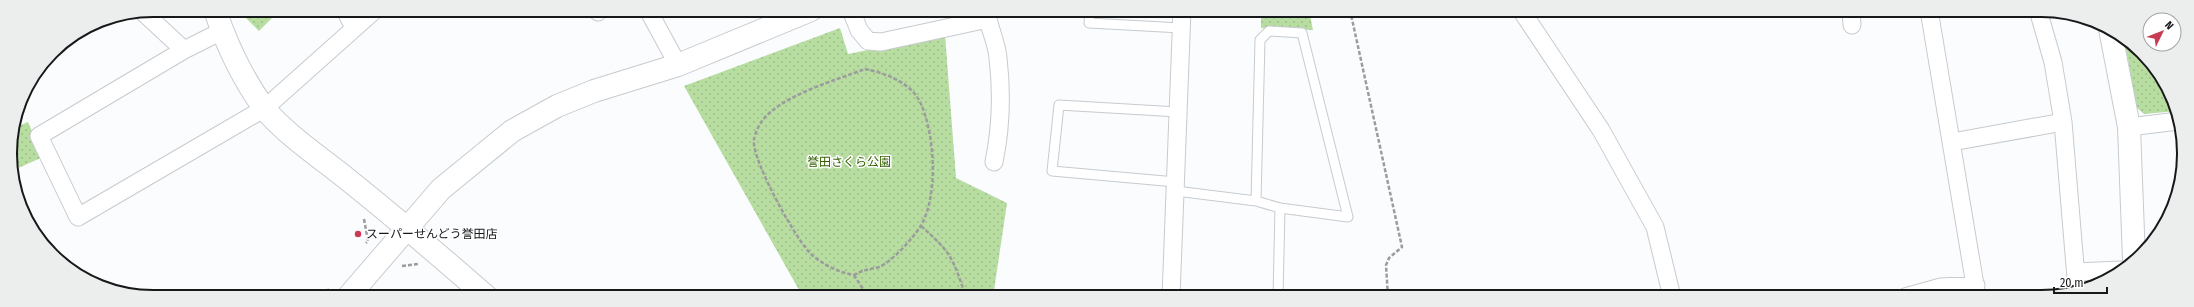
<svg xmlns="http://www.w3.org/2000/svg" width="2194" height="307" viewBox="0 0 2194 307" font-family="'Fira Sans Condensed','Noto Sans JP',sans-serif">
  <defs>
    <pattern id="grass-dots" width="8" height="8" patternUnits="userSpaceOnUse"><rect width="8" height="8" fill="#b8dda0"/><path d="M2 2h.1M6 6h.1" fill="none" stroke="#9dbd89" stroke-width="1.8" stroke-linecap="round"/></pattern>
  </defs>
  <rect width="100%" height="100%" fill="#fafcfe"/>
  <path fill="url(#grass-dots)" d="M245 10H280L259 31 245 17Z
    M1261 10H1309L1313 30 1261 28Z
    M840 28 848 54 945 35 956 178 1007 203 993 297H803L684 86Z
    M2123 40 2149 59 2177 111 2144 114 2136 107 2128 59Z
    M28 122 43 157 16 169C10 154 11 143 14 128Z"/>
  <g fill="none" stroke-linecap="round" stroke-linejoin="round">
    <defs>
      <path id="lane" d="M1090 10 1089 23 1181 28
        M1176 182 1052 171 1059 105 1178 112
        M1176 191 1256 201 1280 208 1348 217 1302 33 1269 31 1260 40 1256 201
        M1278 297 1280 208"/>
      <path id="street" d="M345 10 354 28
        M597 10 598 12
        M648 10 678 65
        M851 10 859 30 868 41 881 42 988 19C991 32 997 45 998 58 1002 92 1001 128 994 162
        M1521 10 1601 130 1655 227 1672 297
        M1851 10 1852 25
        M1929 10 1977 297
        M2038 10 2053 62 2063 122 2077 290
        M143 12 184 50 222 31
        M184 50 39 136 78 217 265 108 375 10
        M2129 127 2178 121
        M1952 142 2063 122
        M2076 272 2120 270
        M1171 297 1182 10
        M1905 297 1941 287 1976 285"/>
      <path id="secondary" d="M215 10C226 43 243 79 264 108 285 134 321 158 347 179 395 217 441 257 487 297
        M2110 29 2129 127 2134 260
        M348 297 441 189 512 131 557 106 594 91 678 65 811 10"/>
    </defs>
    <use href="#lane" stroke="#c7cbcf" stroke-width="11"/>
    <use href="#street" stroke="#c7cbcf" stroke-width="19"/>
    <use href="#secondary" stroke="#c7cbcf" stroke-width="24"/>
    <path stroke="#9b9c9e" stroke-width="2.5" stroke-dasharray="4 2" stroke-linecap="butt" d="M1350 10 1402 247 1389 258 1386 265 1388 297
      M865 69C885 73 910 82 920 102 935 133 939 197 920 227 913 238 892 262 879 267 869 270 864 269 854 275 838 272 826 266 813 256 798 244 751 159 754 140 754 135 759 125 762 121 780 96 836 80 865 69Z
      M364 219 368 241 366 243
      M921 226C952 253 953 259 966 297
      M402 266 418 264
      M854 275 868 297
      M323 297 329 289
      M942 297 965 292"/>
    <use href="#lane" stroke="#fff" stroke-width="9"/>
    <use href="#street" stroke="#fff" stroke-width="17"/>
    <use href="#secondary" stroke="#fff" stroke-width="22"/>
  </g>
  <circle fill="#ca3a53" stroke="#fff" stroke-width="1.5" cx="358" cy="234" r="4"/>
  <g text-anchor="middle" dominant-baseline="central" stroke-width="3" stroke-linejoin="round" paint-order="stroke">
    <g font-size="12" fill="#346000" stroke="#fff">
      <text x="849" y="162">誉田さくら公園</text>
    </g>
    <g font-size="12" fill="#17181a" stroke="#fff" text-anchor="start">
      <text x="366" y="234">スーパーせんどう誉田店</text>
    </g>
  </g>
  <path d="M0 0H2194V307H0ZM153 17H2041A136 136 0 0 1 2177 153V154A136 136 0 0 1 2041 290H153A136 136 0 0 1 17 154V153A136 136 0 0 1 153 17Z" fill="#eceded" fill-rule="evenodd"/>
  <path fill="none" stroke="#17181a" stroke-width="2" d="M153 17H2041A136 136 0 0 1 2177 153V154A136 136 0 0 1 2041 290H153A136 136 0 0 1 17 154V153A136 136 0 0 1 153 17Z"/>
  <g transform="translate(2162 32) rotate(47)"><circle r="19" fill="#ffffff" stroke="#a2a3a3"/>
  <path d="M0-3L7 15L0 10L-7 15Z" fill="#ca3a53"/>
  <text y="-6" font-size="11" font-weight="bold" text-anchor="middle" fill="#17181a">N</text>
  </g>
  <path d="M2054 287v6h53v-6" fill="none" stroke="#17181a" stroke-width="2"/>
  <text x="2060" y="287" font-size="12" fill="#17181a" stroke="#ffffff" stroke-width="3" paint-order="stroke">20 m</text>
</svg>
